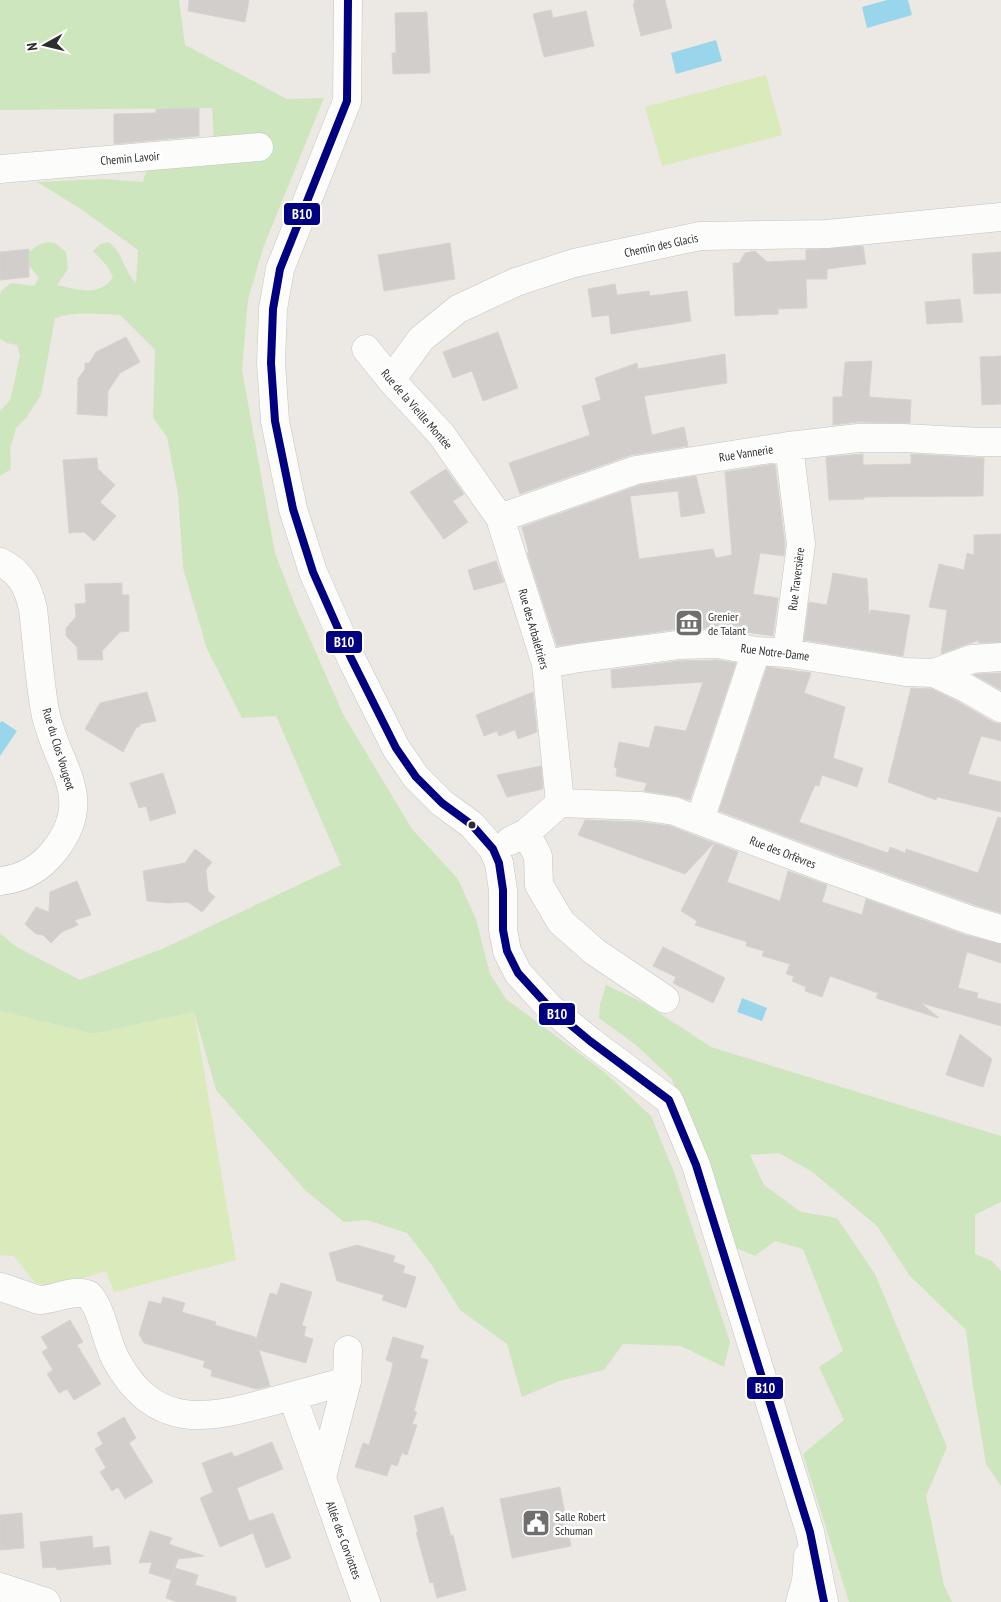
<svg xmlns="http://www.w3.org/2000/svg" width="1001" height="1602" viewBox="0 0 1001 1602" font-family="'PT Sans Narrow',sans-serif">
  <rect width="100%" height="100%" fill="#ece8e4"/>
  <path fill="#cee6be" d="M0 0H179L185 45 287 99 324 98 263 248 248 300 242 370 275 553 295 605 343 714 412 829 458 879 476 919 490 974 506 999 603 1071 651 1116 674 1172 730 1342 724 1367 681 1346 623 1344 604 1370 559 1381 522 1397 507 1344 460 1310 431 1264 407 1233 367 1220 344 1222 306 1191 216 1090 194 1012 93 1034 0 1011V933L15 946 80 980 162 949 341 865 276 716 242 718 207 649 183 568 178 494 167 437 153 418 155 350 120 315C99 314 75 311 55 318L41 395 26 418 16 428 10 449 11 469 0 476V411L10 400 13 388 20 355 17 345 7 343 0 339V296L1 291 11 283 34 286 39 278 24 259C31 249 43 238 56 244 59 246 63 250 66 252L68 269 57 285C78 289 99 298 113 277L107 266 93 251 100 244 108 242C123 251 123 270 136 283L138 250 81 209 37 182 103 179 143 182 148 164 214 142 212 108 0 110Z
    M606 985 644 1003 711 1047 1001 1136V1202L975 1215V1254L992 1261 1001 1271V1486L986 1464 973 1386 966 1330 909 1275 877 1226 811 1171 779 1153 750 1155 764 1185 801 1212 837 1218 875 1274 947 1447 926 1496 944 1585 952 1602H849L803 1454 844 1420 819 1367 843 1351 803 1249 775 1241 755 1256 727 1244 672 1079 636 1045 599 1018 600 1004Z"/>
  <path fill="#d9eabb" d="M766 75 782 135 662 166 645 107Z
    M0 1011 93 1034 194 1012 236 1260 114 1292 106 1271 51 1288 34 1282 14 1256 0 1255Z"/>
  <path fill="#99d6ec" d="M887 0H908L912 15 867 28 862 7Z
    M716 40 722 61 676 74 671 53Z
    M2 721 17 731 0 756V723Z
    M742 998 767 1008 762 1021 737 1012Z"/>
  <path fill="#d1cecb" stroke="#d7d4d0" d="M189 0H249L245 22 188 11Z
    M634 0H665L672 28 641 36 633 4 635 3Z
    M551 10 553 18 586 11 594 46 544 57 533 14Z
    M427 12 430 73 393 74 392 53H396L395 13Z
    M199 108V136L114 144V114L156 113V109Z
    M450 243 455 279 384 291 378 255Z
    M863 246 866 264 827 269V279H806L807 308 778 309V314L735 316 733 263H739L745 253 755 251 767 262 806 260V250Z
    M29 249V277L0 280V252Z
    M1001 252V293L974 294 972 254Z
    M615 284 617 295 649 291 650 296 687 291 691 321 611 334 609 315 592 317 588 289Z
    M960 299 963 322 927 324 925 302Z
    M498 332 518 388 483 401 472 371 453 378 443 352Z
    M126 337 140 362 120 373 108 391 107 416 77 414 78 379 85 369V363H89L96 352Z
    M725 354 727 383 644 396 652 435 684 427 688 446 631 455 520 494 509 463 590 435 582 406 601 400 595 378 637 363 638 369Z
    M1001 356V404L982 405 980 357Z
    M872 361 869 397 911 400 910 423 858 422 833 425V397H842L845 362Z
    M863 454V465L911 464V454L984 458 983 496 864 497V499L829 500 826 457Z
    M97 458 98 469 115 485 100 502 116 516 94 541 84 532 69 533 63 460Z
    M775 464 785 544 784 556 760 553 753 594 778 598 773 636 718 628 678 629 557 646 527 553H529L522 527 640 485 696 476 705 513 681 517 678 491 630 496 639 559 713 549 716 558 732 555 725 472Z
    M446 469 464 494 453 501 468 522 444 539 410 492Z
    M1001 534V642L978 643 979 640 941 654 947 610 929 607 939 564 964 570 967 553 974 555V535Z
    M496 561 504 582 474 590 468 570Z
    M833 573 867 579 869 616 871 610 910 615 903 656 804 640 809 602 827 605Z
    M122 583V595H129V631L120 632 102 651 103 660H78L77 647 66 636V628L76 617 75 604 86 603 85 584Z
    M717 660 736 663 690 800 677 796 644 791 647 783 616 776 617 768 614 767 619 742 649 748 655 726 686 731 703 682 612 688 611 670 679 661Z
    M767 667 811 673 804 693 845 707 833 758 863 768 857 787 822 775 819 786 815 785 799 822 888 853 890 847 905 853 906 849 978 873 998 817 1001 818V913L975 905 836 855 719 811Z
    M1001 673V690L974 675 975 674Z
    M911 688 932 689 959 702 993 722 1001 724V741L981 736 968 774 1001 782V812L937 797 936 800 888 782Z
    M147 692 156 721 140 724V726L136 728 123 752 85 729 100 703Z
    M533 692 537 732 518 739 515 730 499 736 497 731 484 736 476 715Z
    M541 766 543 789 507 797 497 775Z
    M163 773 176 813 150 821 146 806 139 808 130 783Z
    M585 820 640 822 670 826 714 843 685 874 578 835Z
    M715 843 738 852 727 882 780 901 788 871 827 885 822 902 862 915 866 899 965 935 1001 944V963L967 952 958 988 978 993 977 998 1001 1004V1026L921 1003 938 1017V1018L876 998 878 993 830 976 822 997 805 991 806 987 792 981 794 976 786 974 790 964 762 956 764 951 746 946 747 942 695 925 697 921 681 911Z
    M195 849 212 862 206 870 208 891 215 897 202 912 188 902 168 903 147 901 143 871 185 863Z
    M77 881 91 915 75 920 78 925 62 932 51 943 43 935 36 934 25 924 36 907 49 912 50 892Z
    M663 947 725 978 713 1003 673 983 676 977 653 966Z
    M960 1034 992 1059 983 1087 946 1075Z
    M357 1245 395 1256 393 1262 405 1266 403 1273 416 1277 406 1308 382 1300 384 1295 337 1281 329 1253Z
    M281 1283 312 1292 302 1325 306 1327 304 1336 313 1339 306 1363 259 1350 270 1386 256 1389 211 1376 212 1370 203 1367 205 1361 144 1343 139 1334 149 1301 161 1304 163 1297 185 1303 182 1312 216 1322 215 1325 255 1337 256 1340 270 1293 277 1295Z
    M70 1320 83 1342 77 1345 101 1384 74 1400 67 1389 59 1393 47 1374 53 1370 42 1352 48 1348 41 1337Z
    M393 1337 424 1346 420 1358 428 1360 414 1411 417 1412 412 1424 417 1425 407 1455 402 1453 397 1466 391 1464 387 1476 355 1467 363 1443 369 1445 391 1373 393 1363 386 1360Z
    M124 1417 136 1438 129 1443 153 1482 125 1499 118 1487 112 1491 100 1472 106 1468 95 1449 103 1444 97 1433Z
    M272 1442 283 1469 237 1488 249 1521 273 1513 291 1558 266 1568 253 1533 220 1547 200 1498 213 1492 202 1463 232 1452 234 1457Z
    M560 1487 571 1546 512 1558 500 1499Z
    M443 1507 451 1536 453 1535 466 1590 437 1598 433 1582 430 1583 416 1532H418L414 1516Z
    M22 1513 24 1548 0 1550V1515Z
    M150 1531 172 1538 169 1544 204 1556 178 1559 171 1580 149 1573 152 1562 139 1563Z
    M92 1536 93 1548 109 1546 111 1564 57 1570 56 1567 43 1568 40 1542Z
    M175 1568 198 1575 195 1585 236 1597V1602H177L166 1598Z"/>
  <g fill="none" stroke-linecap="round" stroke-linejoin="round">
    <defs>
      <path id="minor" d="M348 0 347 101 280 269 273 309 271 363 275 421 293 509 313 572 351 658 396 748 416 777 442 803 472 825 493 849 499 863 503 890V930L507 951 518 973 549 1007 590 1041 669 1100 696 1165 810 1532 824 1602
        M0 169 259 147
        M366 349 391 380 441 434 500 518 546 664 560 803
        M391 380 421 339 458 309 516 282 574 263 700 236 827 234 1001 217
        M500 518 636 470 789 446 858 438H903L980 442H1001
        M0 562C21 572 28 587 33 609 37 643 39 678 45 711 55 765 97 796 55 850 41 868 22 879 0 881
        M787 653 801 544 789 446
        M546 664 579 658 678 645 718 644 756 651 787 653 906 672 934 673 972 659 1001 657
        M934 673 966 688 1001 708
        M560 803 641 806 674 811 831 870 970 920 1001 929
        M700 820 756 651
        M526 833 538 856 539 885 561 922 595 952 665 999
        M510 841 526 833 560 803
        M1 1287 39 1300C56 1300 74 1288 89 1295 103 1311 105 1338 115 1358 158 1440 220 1415 292 1396 318 1465 341 1534 366 1602
        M292 1396 347 1381
        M322 1477 347 1381 348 1350
        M0 1587 46 1602
        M800 1602 806 1581 808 1556"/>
    </defs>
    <use href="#minor" stroke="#c5c4c5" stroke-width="29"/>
    <use href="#minor" stroke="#fcfcfb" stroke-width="28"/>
    <defs>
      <path id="bus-1" d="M348 0 347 101 280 269 273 309 271 363 275 421 293 509 313 572 351 658 396 748 416 777 442 803 472 825 493 849 499 863 503 890V930L507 951 518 973 549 1007 590 1041 669 1100 696 1165 810 1532 824 1602"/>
    </defs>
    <use href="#bus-1" stroke="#fff" stroke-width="11"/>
    <use href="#bus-1" stroke="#000080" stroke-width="8"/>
  </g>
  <defs>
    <symbol id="museum-square" viewBox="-11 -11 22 22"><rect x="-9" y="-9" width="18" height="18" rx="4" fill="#706f6e" stroke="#fff"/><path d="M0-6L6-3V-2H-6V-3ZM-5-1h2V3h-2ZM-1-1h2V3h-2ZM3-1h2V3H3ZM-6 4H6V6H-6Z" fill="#fff"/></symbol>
    <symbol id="civic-square" viewBox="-11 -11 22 22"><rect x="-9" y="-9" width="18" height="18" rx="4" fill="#706f6e" stroke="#fff"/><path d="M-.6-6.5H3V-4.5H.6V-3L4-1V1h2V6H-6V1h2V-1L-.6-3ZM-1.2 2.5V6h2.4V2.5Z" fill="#fff"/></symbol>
  </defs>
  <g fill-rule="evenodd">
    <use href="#museum-square" x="673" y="607" width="32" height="32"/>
    <use href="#civic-square" x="520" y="1507" width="32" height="32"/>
  </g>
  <circle fill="#2e2e2e" stroke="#fff" stroke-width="2" cx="472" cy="825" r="4.5"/>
  <g text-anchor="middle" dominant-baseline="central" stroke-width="5" stroke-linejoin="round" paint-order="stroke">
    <g font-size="12" fill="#2e2e2e" stroke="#fff">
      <text transform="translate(130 158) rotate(-5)">Chemin Lavoir</text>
      <text transform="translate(661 245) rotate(-12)">Chemin des Glacis</text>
      <text transform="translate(417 409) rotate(49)">Rue de la Vieille Montée</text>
      <text transform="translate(746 453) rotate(-9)">Rue Vannerie</text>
      <text transform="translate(796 579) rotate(-83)">Rue Traversière</text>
      <text transform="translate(534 629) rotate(74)">Rue des Arbalétriers</text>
      <text transform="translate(775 652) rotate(7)">Rue Notre-Dame</text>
      <text transform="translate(59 749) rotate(73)">Rue du Clos Vougeot</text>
      <text transform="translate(783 852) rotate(21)">Rue des Orfèvres</text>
      <text transform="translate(344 1540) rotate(70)">Allée des Corviottes</text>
    </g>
    <g font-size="12" fill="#2e2e2e" stroke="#fff" text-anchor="start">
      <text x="708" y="616">Grenier<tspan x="708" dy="14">de Talant</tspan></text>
      <text x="555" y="1516">Salle Robert<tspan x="555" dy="14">Schuman</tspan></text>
    </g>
  </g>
  <g stroke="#fff" stroke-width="2">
    <rect x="283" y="202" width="38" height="24" rx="5" fill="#000080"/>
    <rect x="325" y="630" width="38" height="24" rx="5" fill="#000080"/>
    <rect x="538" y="1002" width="38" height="24" rx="5" fill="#000080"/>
    <rect x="746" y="1376" width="38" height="24" rx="5" fill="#000080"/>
  </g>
  <g font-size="14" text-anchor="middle" font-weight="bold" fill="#fff">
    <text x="302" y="219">B10</text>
    <text x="344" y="647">B10</text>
    <text x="557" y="1019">B10</text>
    <text x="765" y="1393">B10</text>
  </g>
  <g transform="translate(45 45) rotate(262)" stroke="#ffffff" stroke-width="4" paint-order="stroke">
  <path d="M0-4L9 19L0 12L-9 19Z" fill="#2e2e2e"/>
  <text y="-8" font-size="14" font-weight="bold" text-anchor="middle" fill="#2e2e2e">N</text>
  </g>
</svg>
